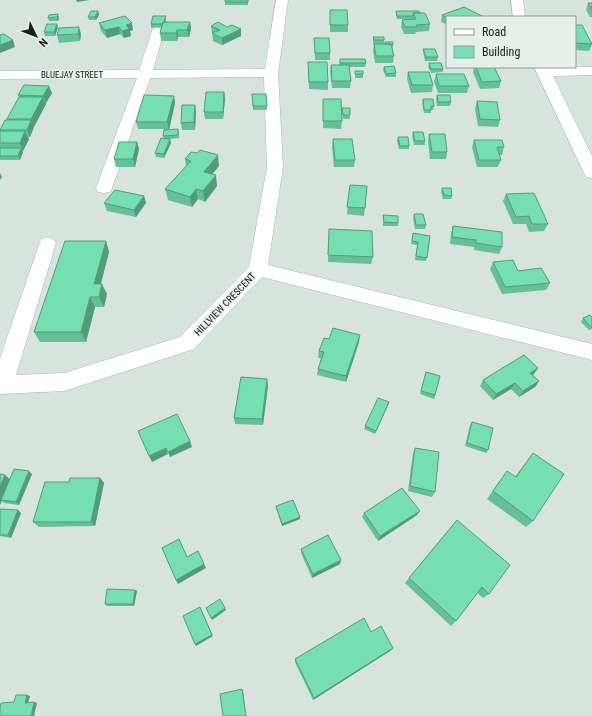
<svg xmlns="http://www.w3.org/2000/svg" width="592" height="716" viewBox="0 0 592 716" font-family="'Roboto Condensed',sans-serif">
  <rect width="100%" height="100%" fill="#d7e3dd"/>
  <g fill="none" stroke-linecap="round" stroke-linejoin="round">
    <defs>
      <path id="minor" d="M276 0H288L278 73 283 167 268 265 592 344V360L262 277 194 349 64 391 0 394V358L41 239 47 237 53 239 56 243 16 375 64 373 180 337 249 267 267 167 264 77 150 78 112 188 110 192 104 193 98 192 96 188 137 78 0 79V71L139 70 152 31 154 28H162L164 31 153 70 265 69Z"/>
      <path id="tertiary" d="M511 0H523L525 17H513Z
        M534 67H592V75L553 76 592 156V178L586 177 584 173Z"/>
    </defs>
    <use href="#minor" stroke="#acb7b2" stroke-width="1"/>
    <use href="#tertiary" stroke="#acb7b2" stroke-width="1"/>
    <use href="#minor" fill="#fff" fill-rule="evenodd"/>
    <use href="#tertiary" fill="#fff" fill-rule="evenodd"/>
  </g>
  <path fill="#65c099" d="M248 0V5H225V2Z
    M588 3H592V17H590L586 10Z
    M330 10 348 25V32H330Z
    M98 11 99 15 96 20H89L88 17Z
    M396 11 420 13 430 24 429 31 416 32 415 34H404L401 27 402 20 411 19H397L396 15Z
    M442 15 447 17V25L441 22Z
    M125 16 133 30 130 31 131 36 124 38 120 34 107 38 101 31 99 23Z
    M166 16V22H190L191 29 189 37H178L177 41H161L160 33 161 27 151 28V24Z
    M48 18H59L58 21H49Z
    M575 25 592 44 589 51 575 50Z
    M211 26 241 36 222 45 213 41 212 33H213H212Z
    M58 27 55 36H45L44 32Z
    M81 34 80 41 59 43 57 35Z
    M373 37 384 40V44H385V42L393 45 392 49 394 56 393 63H375L373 51 374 44H377H373Z
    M314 38 330 53V60H315Z
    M423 49 438 57 437 61H425L423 52Z
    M340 59 366 63 365 67H349L351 81 350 88H332L330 72 331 65H339Z
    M429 63 443 69V72L431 73 428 67Z
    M384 67 396 73V77H386L383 70Z
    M474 67H494L501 81 499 88 480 89 473 72Z
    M308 69 328 82V90L309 89Z
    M355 71 363 74V78H355Z
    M408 72 433 85 432 92 411 93 407 79Z
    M436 74 469 86 467 93H438L434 82Z
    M224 92 225 99 223 119H205L204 112Z
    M52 93 46 103H45L46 104 34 127 30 137H28L29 139 23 151H22L23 152 20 160H0V132L1 131 0 130 7 120V119L19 98 18 95Z
    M252 94H266L267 110H253Z
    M437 95 451 102 450 106H437L436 99Z
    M174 96 175 103 169 129H178L179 132V138L170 139 171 143 164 158 156 157 155 153 164 138 163 136 164 129H138L136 122Z
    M323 99 342 121 341 129 323 128Z
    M423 99 434 106 433 110H431V113H424L422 103Z
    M477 101 500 120 498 127 478 126 475 109Z
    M195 105 196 112 195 130H182L181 123Z
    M342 108 350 115V119H343Z
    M413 132 425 141V145H414L412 136Z
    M429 134 447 152 446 159H430L428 141Z
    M398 137 409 146V149H399L397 141Z
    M333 139 355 160 354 167H334L332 147Z
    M474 140 504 147 502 155H499L501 160 498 167H477L472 147Z
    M137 142 139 149 135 167H116L114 159Z
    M185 159 219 166 212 174 217 186 205 202 198 199 192 207 168 200 165 189 186 166Z
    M350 185 367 186 364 216 347 214Z
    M442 188 452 196 451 199H443L441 192Z
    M506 194 548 224 544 231 529 232 526 224H513L503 201Z
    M144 196 146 203 136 217 107 211 104 203Z
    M414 214 426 225 425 229H415L413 218Z
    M383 215 398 223V226H383Z
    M453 226 502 247 499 254 474 250V247L450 244 451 233Z
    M329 229 373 257 371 264 328 262Z
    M413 233 430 236 426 261 415 260 417 245 411 244Z
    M106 241 109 252 101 284 107 294 104 307H95L86 342H40L34 332Z
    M493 262 518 271 550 283 546 290 502 294 490 269Z
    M590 315 592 329 589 330 581 322 583 318Z
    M329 339 359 342 346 382 317 375 318 369 321 358H318L319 351Z
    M426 372 435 395 434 399 420 394Z
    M534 374 533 375 539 381 535 387 519 397 511 389 493 400 480 386 483 380Z
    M268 385 263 425 235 424 234 418Z
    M388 405 375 434 364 429 365 426Z
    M472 422 488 450 486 453 465 446 470 425Z
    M415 448 435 492 432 497 408 491 413 453Z
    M533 453V521L526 527 487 499 507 471 515 477Z
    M0 474 10 479 32 474 19 505 4 503 2 501 0 505Z
    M100 478 104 483 95 526 39 527 33 522 69 482Z
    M276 506 300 517V519L282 526 276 508Z
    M0 509 21 513 11 538 0 536Z
    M364 513 417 515 378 541 362 517Z
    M457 520 489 594 483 598 477 593 456 621 451 626 405 583 409 578Z
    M301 549 340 564 312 578 301 553Z
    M135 590 137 591 134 606H107L105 604Z
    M371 632 393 648 390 651 313 700 295 662V659Z"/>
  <path fill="#529c7d" d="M76 0H90L77 2Z
    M98 11 99 15 96 20 95 17Z
    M58 14 59 18 58 21 57 17Z
    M190 22 191 29 189 37 187 30Z
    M132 23 133 30 130 31 131 36 124 38 122 31 126 25Z
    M57 24 58 27 55 36 54 32Z
    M79 27 81 34 80 41 78 34Z
    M119 27 120 34 107 38 105 30Z
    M241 29V36L222 45V38Z
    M177 30 178 37 177 41 176 33Z
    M13 40 15 47 0 53V45Z
    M49 86 52 93 46 103 43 96Z
    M224 92 225 99 223 119V112Z
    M174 96 175 103 169 130 167 122Z
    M43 97 46 104 34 127 31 119Z
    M195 105 196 112 195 130 194 122Z
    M31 120 34 127 30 137 27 130Z
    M25 131 29 139 23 151 20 143Z
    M170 139 171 143 164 158V154Z
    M137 142 139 149 135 167 133 159Z
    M21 148 23 152 20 160 18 156Z
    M218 155 219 166 205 183 204 172Z
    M0 173 2 177 0 180Z
    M216 175 217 186 205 202 203 191Z
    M196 189 198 199 192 207 190 197Z
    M144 196 146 203 136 217 134 210Z
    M106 241 109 252 98 294 94 284Z
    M102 284 107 294 104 307 99 297Z
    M90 297 95 307 86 342 81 332Z
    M360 335 359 342 346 382V376Z
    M538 368 534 374 526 379 530 373Z
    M267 379 268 385 263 425 262 419Z
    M539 381 535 387 519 397 523 391Z
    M515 383 511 389 493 400 496 394Z
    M389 402 388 405 375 434 376 431Z
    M190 441 192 447 170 457 168 452Z
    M166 448 168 454 152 462 149 456Z
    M29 471 32 474 19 505 16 502Z
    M5 475 11 480 0 505V487Z
    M100 478 104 483 95 526 91 522Z
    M18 510 21 513 11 538 8 535Z
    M420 511 417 515 378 541 380 536Z
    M300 517V519L282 526V524Z
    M341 560 340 564 312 578 313 574Z
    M204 564 206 568 178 584 176 580Z
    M135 590 137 591 134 606 133 604Z
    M200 607 213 636 196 646 195 644Z
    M225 608 226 610 212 620 211 618Z
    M393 648 390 651 313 700 314 698Z
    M242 689 243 690 246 716Z
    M27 695 30 696 28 703H25Z
    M34 702 37 703 34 716H31Z"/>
  <path fill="#75dfb2" stroke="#529c7d" d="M225 0H248V2H225Z
    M588 3H592V9Z
    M464 7 484 17H447V18L442 15Z
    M330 10H347L348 25H330Z
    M91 11H98L95 17H88Z
    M396 11H419L420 13H413V16H397Z
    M413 13H425L430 24 416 25 417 27H405L402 20 416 19Z
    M58 14 57 17 48 18 49 15Z
    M125 16 132 23 126 25 129 29 122 31 119 27 105 30 99 23Z
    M153 16H166L164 22H163V24H151Z
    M163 22H190L187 30H177L176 33H160Z
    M218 22 227 27 232 25 241 29 222 38 212 33 220 30 211 26Z
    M47 24H57L54 32H44Z
    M575 25H582L592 44 575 43Z
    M79 27 78 34 57 35 59 28Z
    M4 34 13 40 0 45V35Z
    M373 37H384V40H374Z
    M314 38H329L330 53H315Z
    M385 42H393V45H391V44H385Z
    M374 44H391L394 56H376Z
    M423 49H435L438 57H426Z
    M340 59H365L366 63H340Z
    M308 62H327L328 82H309Z
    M429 63H441L443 69H431Z
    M331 65H349L351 81H332Z
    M394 66 396 73 386 74 384 67Z
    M476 67H494L501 81 482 82Z
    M355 71H363V74H355Z
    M408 72H429L433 85H412Z
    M436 74H464L469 86H439Z
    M24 85 49 86 43 96 18 95Z
    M206 92H224L223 112H204Z
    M252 94H266L267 106H253Z
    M144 95 174 96 167 122H136Z
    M437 95H450L451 102H438Z
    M19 97H43L31 119H7Z
    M323 99H341L342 121H323Z
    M423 99H433L434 106H431V110H424Z
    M477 101 497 102 500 120 480 119Z
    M182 105H195L194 122 181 123Z
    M342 108H350V115H343Z
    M5 120H31L27 130H0Z
    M178 129V135L163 136 164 130Z
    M0 131H25L20 143H0Z
    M413 132H423L425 141H415Z
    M429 134H445L447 152H432Z
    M398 137H408L409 146H400Z
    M161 138 170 139 164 154 155 153Z
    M333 139H352L355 160H335Z
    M474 140H502L504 147H497L501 160H479Z
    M119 142H137L133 159H114Z
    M0 148H21L18 156H0Z
    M200 150 218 155 204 172 216 175 203 191 196 189 190 197 165 189 191 161 185 159 191 152 197 153Z
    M350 185 367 186 365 208 347 207Z
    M442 188H451L452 196 444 195Z
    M115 190 144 196 134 210 104 203Z
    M534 193 548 224H532L529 216 516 217 506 194Z
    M414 214H423L426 225H416Z
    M383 215 398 216V223L384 222Z
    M453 226 502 232V247L476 243V240L452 237Z
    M329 229 372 231 373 257 328 255Z
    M413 233 430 236 427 258 416 256 418 242 412 241Z
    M65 241H106L94 284H102L99 297H90L81 332H34Z
    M513 260 518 271 541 268 550 283 505 287 493 262Z
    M590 315 592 317V327H591L583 318Z
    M333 328 360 335 346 376 318 369 324 352 319 351 324 338 329 339Z
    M524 355 538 368 530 373 539 381 523 391 515 383 496 394 483 380Z
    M426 372 440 376 435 395 421 391Z
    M241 377 267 379 262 419 234 418Z
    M378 398 389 402 376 431 365 426Z
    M177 414 190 441 168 452 166 448 149 456 138 431Z
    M472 422 493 428 488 450 467 443Z
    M415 448 439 452 435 492 410 486Z
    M533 453 564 474 533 521 493 491 507 471 516 477Z
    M14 469 29 471 16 502 1 500Z
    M0 474 5 475 0 487Z
    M70 478H100L91 522H33L45 482H69Z
    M402 488 420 511 380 536 364 513Z
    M293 500 300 517 282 524 276 506Z
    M0 509 18 510 8 535H0Z
    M457 520 510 565 489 594 482 587 456 621 409 578Z
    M328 535 341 560 313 574 301 549Z
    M179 539 187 557 198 551 204 564 176 580 162 548Z
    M107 589 135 590 133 604H105Z
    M220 599 225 608 211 618 206 608Z
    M200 607 212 635 195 644 183 616Z
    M364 618 371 632 381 626 393 648 314 698 295 659Z
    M242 689 246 716H223L220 694Z
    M16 695H27L25 703 34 702 31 716H0V707L1 703 14 702Z"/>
  <g text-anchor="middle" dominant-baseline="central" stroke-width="3" stroke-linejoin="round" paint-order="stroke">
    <g font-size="9" fill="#181c1a" stroke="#e5f0ea">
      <text x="72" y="75">BLUEJAY STREET</text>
    </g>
    <g font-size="10" fill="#181c1a" stroke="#e5f0ea">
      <text transform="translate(225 304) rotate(-46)">HILLVIEW CRESCENT</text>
    </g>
  </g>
  <rect x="446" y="16" width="130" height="52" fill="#e5f0ea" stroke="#939b97"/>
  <rect x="454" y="29" width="20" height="6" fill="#ffffff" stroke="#939b97"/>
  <text x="482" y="36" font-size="12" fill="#181c1a">Road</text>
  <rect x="454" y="46" width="20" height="12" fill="#75dfb2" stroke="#939b97"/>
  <text x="482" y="56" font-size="12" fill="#181c1a">Building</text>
  <g transform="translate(36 36) rotate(133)" stroke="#e5f0ea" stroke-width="3" paint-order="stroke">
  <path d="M0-3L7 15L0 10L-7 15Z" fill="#181c1a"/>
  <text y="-6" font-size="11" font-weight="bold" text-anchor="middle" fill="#181c1a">N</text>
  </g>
</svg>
